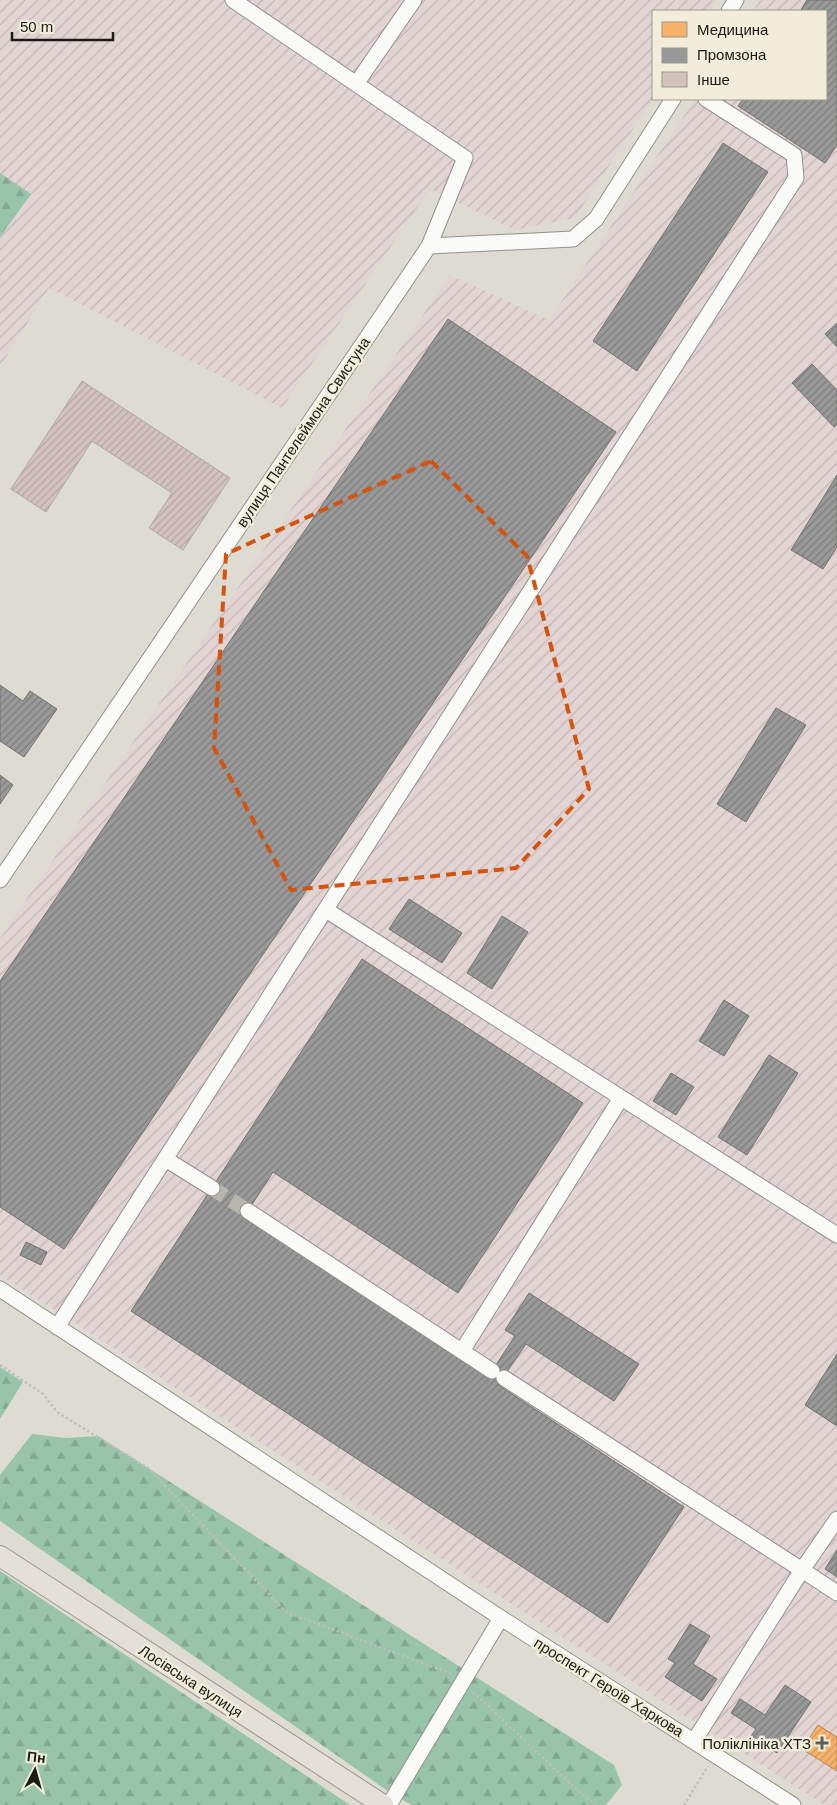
<svg xmlns="http://www.w3.org/2000/svg" width="837" height="1805" viewBox="0 0 837 1805" font-family="Helvetica,sans-serif">
  <defs>
    <pattern id="industrial-furrows" width="10" height="10" patternUnits="userSpaceOnUse" patternTransform="scale(1.25)"><rect width="10" height="10" fill="#e3d4d4"/><path d="M-1 1l2-2M0 10L10 0M9 11l2-2" fill="none" stroke="#c2b5b5"/></pattern>
    <pattern id="forest-firs" width="22" height="20" patternUnits="userSpaceOnUse" patternTransform="scale(1.25)"><rect width="22" height="20" fill="#98c4a9"/><path d="M5 1l3.5 6h-7zM16 11l3.5 6h-7z" fill="#82a891"/></pattern>
    <pattern id="health-hatch" width="6" height="6" patternUnits="userSpaceOnUse" patternTransform="scale(1.25)"><rect width="6" height="6" fill="#f6b26b"/><path d="M-1 1l2-2M0 6l6-6M5 7l2-2" fill="none" stroke="#d2985c"/></pattern>
    <pattern id="industry-hatch" width="6" height="6" patternUnits="userSpaceOnUse" patternTransform="scale(1.25)"><rect width="6" height="6" fill="#999"/><path d="M-1 1l2-2M0 6l6-6M5 7l2-2" fill="none" stroke="#7c7c7c"/></pattern>
    <pattern id="building-hatch" width="6" height="6" patternUnits="userSpaceOnUse" patternTransform="scale(1.25)"><rect width="6" height="6" fill="#d3c2bd"/><path d="M-1 1l2-2M0 6l6-6M5 7l2-2" fill="none" stroke="#b5a6a2"/></pattern>
  </defs>
  <rect width="100%" height="100%" fill="#dedcd2"/>
  <path fill="url(#industrial-furrows)" d="M0 0H718L711 11H653V99L575 218 515 230 430 189 282 408 49 288 0 367Z
    M760 0H837V1805H824L0 1275V938L450 275 549 320 695 99H826V11H753Z"/>
  <path fill="url(#forest-firs)" d="M0 173 31 194 0 237Z
    M0 1367 23 1382 0 1419Z
    M32 1434 66 1438 98 1436 614 1765 622 1785 606 1805H412L395 1796 0 1521V1475Z
    M0 1571 350 1805H0Z"/>
  <path fill="url(#health-hatch)" stroke="#b48451" d="M818 1725 837 1737V1771L802 1749Z"/>
  <path fill="url(#industry-hatch)" stroke="#737371" d="M807 0H837V145L825 163 738 106 743 99H826V11H800Z
    M723 143 768 172 637 371 593 341Z
    M448 319 616 432 64 1249 0 1207V981Z
    M837 323V347L825 334Z
    M812 364 837 390V424L834 427 792 383Z
    M837 475V547L823 569 791 550Z
    M0 685 23 701 30 691 57 709 24 757 0 741Z
    M776 708 806 725 746 822 717 804Z
    M0 775 13 785 0 804Z
    M409 899 462 933 442 963 389 929Z
    M502 916 528 932 492 989 467 973Z
    M362 959 583 1103 458 1293 273 1172 244 1217 488 1377 515 1336 505 1330 529 1293 639 1364 614 1401 526 1344 498 1385 684 1507 608 1623 131 1311Z
    M724 1000 749 1016 724 1056 699 1041Z
    M769 1055 798 1073 747 1155 718 1137Z
    M671 1073 694 1087 676 1115 653 1101Z
    M26 1242 47 1252 41 1265 20 1255Z
    M837 1354V1426L805 1405Z
    M837 1550V1577L825 1569Z
    M690 1624 710 1636 693 1664 717 1679 702 1701 665 1677 675 1663 668 1659Z
    M785 1685 811 1702 777 1753 751 1736 756 1729 731 1713 740 1699 765 1715Z"/>
  <path fill="url(#building-hatch)" stroke="#aca8a3" d="M82 381 230 478 183 550 149 528 172 493 92 441 46 512 11 489Z"/>
  <g fill="none" stroke-linecap="round" stroke-linejoin="round">
    <path stroke="#b7b5ac" stroke-width="15" stroke-dasharray="15 8" stroke-linecap="butt" d="M212 1188 248 1211"/>
    <defs>
      <path id="minor" d="M233 0 465 158 429 246
        M729 11 736 0
        M356 84 414 0
        M0 880 429 246 573 239 596 219 673 99
        M326 910 837 1235
        M167 1160 212 1188
        M248 1211 492 1371
        M0 1289 501 1618 793 1805
        M57 1327 796 178 794 155 706 99
        M462 1351 621 1098
        M504 1378 802 1570 694 1741
        M837 1519 802 1570 837 1593
        M389 1805 501 1618"/>
      <path id="major" d="M0 1556 383 1805"/>
    </defs>
    <use href="#minor" stroke="#929189" stroke-width="17"/>
    <use href="#major" stroke="#9d9586" stroke-width="22"/>
    <path stroke="#c0bebb" stroke-width="2.5" stroke-dasharray="2.5 2.5" stroke-linecap="butt" d="M0 1365 43 1394 57 1412 148 1468 286 1612 452 1674
      M473 1692 575 1788 596 1805
      M684 1805 708 1766"/>
    <use href="#minor" stroke="#fafaf8" stroke-width="15"/>
    <use href="#major" stroke="#e4dfd8" stroke-width="20"/>
  </g>
  <path fill="none" stroke="#d4530d" stroke-width="4" stroke-dasharray="10 6" stroke-linejoin="round" d="M431 461 527 556 589 789 516 868 291 890 214 748 226 554Z"/>
  <path fill="#5f5e56" stroke="#f1edda" stroke-width="2" d="M819.5 1735.5h5v5h5v5h-5v5h-5v-5h-5v-5h5z"/>
  <g text-anchor="middle" dominant-baseline="central" stroke-width="5" stroke-linejoin="round" paint-order="stroke">
    <g font-size="15" fill="#1b1a13" stroke="#f1edda">
      <text transform="translate(303 432) rotate(-56)">вулиця Пантелеймона Свистуна</text>
      <text transform="translate(191 1681) rotate(33)">Лосівська вулиця</text>
      <text transform="translate(609 1687) rotate(32)">проспект Героїв Харкова</text>
    </g>
    <g font-size="15" fill="#1b1a13" stroke="#f1edda" text-anchor="end">
      <text x="811" y="1743">Поліклініка ХТЗ</text>
    </g>
  </g>
  <rect x="652" y="10" width="175" height="90" fill="#f1edda" stroke="#9b998a"/>
  <rect x="662" y="22" width="25" height="15" fill="#f6b26b" stroke="#9b998a"/>
  <text x="697" y="35" font-size="15" fill="#1b1a13">Медицина</text>
  <rect x="662" y="48" width="25" height="15" fill="#999999" stroke="#9b998a"/>
  <text x="697" y="60" font-size="15" fill="#1b1a13">Промзона</text>
  <rect x="662" y="72" width="25" height="15" fill="#d3c2bd" stroke="#9b998a"/>
  <text x="697" y="85" font-size="15" fill="#1b1a13">Інше</text>
  <g transform="translate(35 1770) rotate(6)" stroke="#f1edda" stroke-width="4" paint-order="stroke">
  <path d="M0-4L9 19L0 12L-9 19Z" fill="#1b1a13"/>
  <text y="-8" font-size="14" font-weight="bold" text-anchor="middle" fill="#1b1a13">Пн</text>
  </g>
  <path d="M12 32v8h101v-8" fill="none" stroke="#1b1a13" stroke-width="2.5"/>
  <text x="20" y="32" font-size="15" fill="#1b1a13" stroke="#f1edda" stroke-width="4" paint-order="stroke">50 m</text>
</svg>
